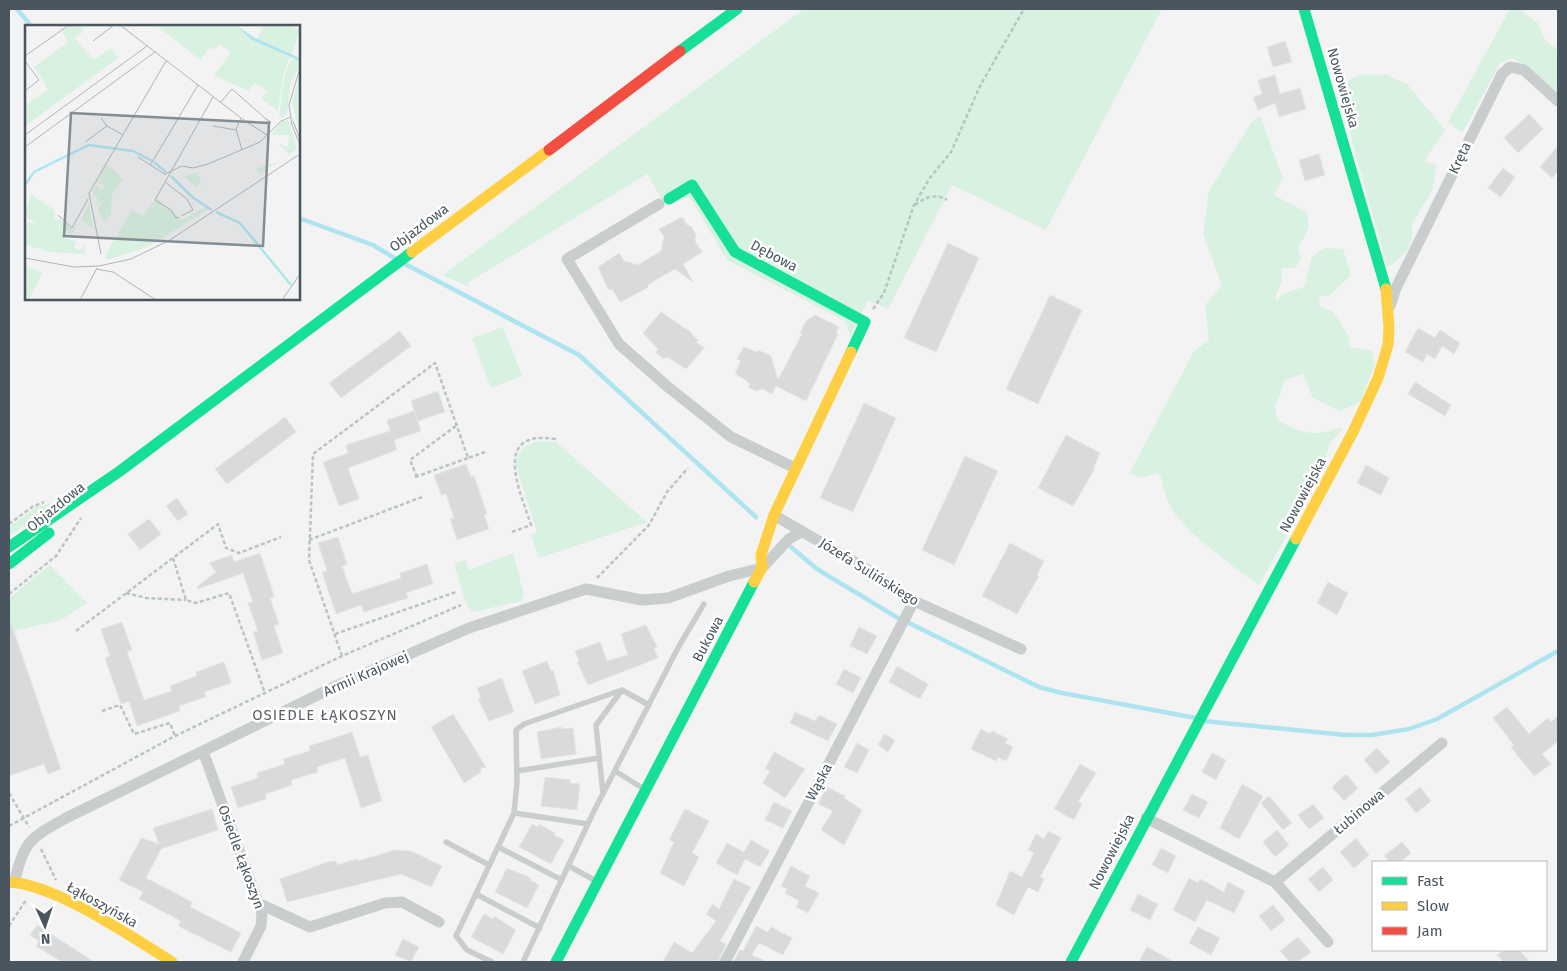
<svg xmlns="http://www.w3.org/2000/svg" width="1567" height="971" viewBox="0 0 1567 971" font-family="'Fira Sans',sans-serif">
  <rect width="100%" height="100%" fill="#f3f3f3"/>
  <path fill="#d8f1e1" d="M804 9H1162L1046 230 952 185 888 309 868 300 850 336 845 321 727 260 690 198H679L666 206 647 174 469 282V287L443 275Z
    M1510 9H1519L1539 24 1544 39 1558 50V94L1513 58 1501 62 1462 133 1448 122Z
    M1363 74 1388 75 1407 84 1445 130C1439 143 1430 148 1425 162L1436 165 1433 189 1412 224V236L1408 250 1392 265 1387 266 1353 144 1342 91 1350 79Z
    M1260 116 1283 178 1274 195 1307 213 1309 228 1298 248 1301 259 1296 267 1281 269 1282 281 1275 298 1277 301 1285 293 1304 287 1312 257 1324 248 1343 249 1351 275 1328 297 1319 295 1320 307 1333 312 1349 336V347L1372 351 1375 365 1360 402 1341 411 1313 398 1303 374 1285 380 1275 407 1277 420C1291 428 1308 436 1324 432 1331 431 1336 427 1343 429L1330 443 1319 478 1259 585C1245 576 1232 566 1219 555 1190 532 1167 516 1161 477L1156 473 1142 478 1129 474 1193 353 1209 339 1205 305 1222 286 1203 234 1209 191 1251 123Z
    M503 327 522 376 491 388 472 338Z
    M541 441 556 442 647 522 539 558 531 535 537 532 515 463C519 449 527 443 541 441Z
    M58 501 9 536V527L35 508Z
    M513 553 524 595 521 601 473 612 467 606 455 567 456 563 466 560 469 570Z
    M50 565 87 603 61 620 9 632V598Z"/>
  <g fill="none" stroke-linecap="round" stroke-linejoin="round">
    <path stroke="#ade4ef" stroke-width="4.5" d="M17 9 31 26
      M299 218 373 245 396 259
      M405 264 579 355 756 517
      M791 547 817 569 898 618
      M909 623 1039 687 1062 693 1196 718
      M1203 721 1345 735H1372L1409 729 1437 719 1558 651"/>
  </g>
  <path fill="#d9dadb" stroke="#e4e5e6" d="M1285 41 1292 62 1273 67 1267 47Z
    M1275 75 1280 94 1300 88 1306 109 1279 117 1275 103 1258 110 1253 97 1262 94 1258 80Z
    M1529 114 1543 129 1518 153 1504 138Z
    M1558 146V171L1552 178 1540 167Z
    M1319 154 1325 175 1305 181 1299 160Z
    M1503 168 1515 177 1501 197 1488 188Z
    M682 217 687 225 691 226 696 235 695 241 702 252 683 264 693 282 675 269 649 284 647 288 620 302 613 290 608 289 598 267 619 253 624 261 638 265 661 251 664 237 659 229Z
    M948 243 979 258 936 352 904 338Z
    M1050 295 1082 310 1038 404 1006 389Z
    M661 312 692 333V335L698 340 696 342 704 348 686 369 667 357 663 359 656 353 658 349 643 333Z
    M815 315 839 327 836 333 838 334 806 401 776 386 772 394 763 389 756 391 748 387 750 384 744 379 735 374 741 361 737 359 744 347 757 352 758 350 771 356 778 380 802 334 800 333 806 321Z
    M1418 328 1435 338 1440 330 1460 343 1454 354 1442 346 1435 359 1427 354 1423 362 1405 352Z
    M400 331 411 346 341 398 329 383Z
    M1415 382 1451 405 1445 416 1408 394Z
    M438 391 445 412 418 421 411 401Z
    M864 403 896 418 853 512 820 498Z
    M414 411 421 431 394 440 397 450 348 468 359 499 339 506 323 462 348 453 346 445 390 431 387 420Z
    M285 417 296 432 227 484 215 469Z
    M1066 435 1100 453 1094 467 1095 468 1073 506 1038 488Z
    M965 456 998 471 954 565 922 550Z
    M466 464 471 477 474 476 487 514 484 515 489 529 457 540 450 519 454 518 446 494 441 495 434 475Z
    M1366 465 1389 478 1381 495 1357 483Z
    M177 498 188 514 178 521 166 506Z
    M149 519 161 534 140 550 128 534Z
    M338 537 347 564 342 566 352 594 401 578 400 573 427 564 433 584 406 593 408 598 364 612 361 605 336 614 322 572 327 571 318 543Z
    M1010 543 1044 561 1037 575 1039 576 1017 614 982 596Z
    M260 553 274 596 270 598 279 624 274 626 283 653 262 660 253 632 258 631 248 603 253 602 243 573 198 589 197 587 216 572 209 563 232 555 234 562Z
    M1328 582 1348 593 1337 615 1317 603Z
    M122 622 132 650 127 652 144 700 172 691 170 686 197 676 196 672 224 662 231 683 204 692 206 697 179 706 180 711 137 726 129 701 121 704 105 658 110 656 101 629Z
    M9 623H11L61 769 48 774 44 764 9 776Z
    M646 625 657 647 654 648 658 658 588 685 577 662 579 661 575 651 600 642 607 661 628 655 621 634Z
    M859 627 877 636 867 654 850 646Z
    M547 661 551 671 553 670 560 695 535 704 522 671Z
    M897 666 928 684 920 699 889 682Z
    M844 669 861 678 853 693 836 684Z
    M502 678 514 712 489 721 478 699 481 698 477 688Z
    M1507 707 1529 734 1548 718 1551 722 1558 716V741L1542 754 1551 764 1534 776 1511 747 1514 745 1493 718Z
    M795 712 815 721 819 715 837 724 828 741 790 723Z
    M453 714 486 767 481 768V772L464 783 431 727Z
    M561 727 562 729 573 728 576 754 541 759 537 732Z
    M981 729 990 734 992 731 1008 739 1005 743 1013 747 1006 761 998 757 996 761 971 749Z
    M352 732 360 757 368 755 382 801 361 808 345 758 317 767 318 772 291 780 292 785 265 794 266 799 238 808 231 787 258 778 257 773 285 764 283 759 310 751 309 746Z
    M884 734 895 740 888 752 878 745Z
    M857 743 869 750 857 773 844 767Z
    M1377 748 1390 762 1376 774 1364 760Z
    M774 752 805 769 785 798 763 783 770 771 765 769Z
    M1212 753 1226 760 1216 780 1202 772Z
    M1080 764 1096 773 1078 802 1082 804 1074 820 1054 809Z
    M1346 774 1358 788 1344 801 1332 787Z
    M545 777 570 780V783L580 784 577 810 541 806Z
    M1242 784 1263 796 1239 839 1220 828Z
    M827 787 845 796 844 798 862 810 844 845 821 830 833 811 818 804Z
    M1420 787 1431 801 1416 813 1405 799Z
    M1192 794 1208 802 1199 818 1183 810Z
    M1269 796 1292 823 1283 830 1261 803Z
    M774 802 792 811 783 828 765 820Z
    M1313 804 1324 818 1309 829 1298 815Z
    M212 809 218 830 161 849 146 878 192 902 190 907 241 933 231 952 178 926 181 921 139 899 143 892 119 880 141 838 159 844 153 828Z
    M685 809 709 821 692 853 699 857 684 886 660 873 674 842 669 840Z
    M532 824 538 827 539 824 555 833 554 835 564 840 551 864 519 847Z
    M1277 830 1289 845 1275 857 1263 842Z
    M1048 831 1061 838 1040 877 1044 879 1038 892 1028 887 1014 915 996 905 1010 871 1022 877 1034 853 1028 850 1036 834 1044 839Z
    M1356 838 1369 855 1354 868 1340 852Z
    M751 840 770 851 760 867 745 859 737 875 716 863 727 843 744 852Z
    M1402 842 1411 853 1400 862H1390L1384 856Z
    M1161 848 1176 856 1168 873 1152 865Z
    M395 850 411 851 442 866 431 887 401 874 287 902 280 879 328 862 336 861 337 865 357 859 358 861Z
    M791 866 810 876 805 886 819 893 808 913 796 907 799 901 785 893 787 889 781 886Z
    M1323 867 1333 880 1319 892 1308 879Z
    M507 868 531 878 530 880 539 885 527 908 495 892Z
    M1189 878 1198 883 1200 879 1224 892 1228 882 1245 891 1234 913 1207 900 1195 922 1173 910Z
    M734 879 751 887 720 941 726 944 718 962H663L674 942 692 953 716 921 706 914 713 904 719 909Z
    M1138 894 1158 904 1150 920 1130 910Z
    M1273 905 1285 920 1271 931 1259 916Z
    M484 914 493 919 494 916 516 930 503 954 471 937Z
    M37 925 68 945 94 962H62L36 946 39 941 30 935Z
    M756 926 768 932 771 927 792 938 783 955 759 943 752 955 768 962H733L740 950 743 951Z
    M1198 927 1220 938 1211 955 1189 943Z
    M1298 937 1311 952 1297 962H1290L1280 951Z
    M403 939 419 947 411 962 395 955Z
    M1147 947 1174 962H1139Z
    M1504 950H1519L1530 962H1504L1497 955Z"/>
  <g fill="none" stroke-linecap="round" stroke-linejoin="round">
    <path stroke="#b9c5c1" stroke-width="2.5" stroke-dasharray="4 2.5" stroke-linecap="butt" d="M915 205C926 197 935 193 947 200
      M873 309 884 293 914 205 929 179 951 152 980 86 1024 9
      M415 477 468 458
      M417 477 410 460 457 425
      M9 524 32 507 44 502
      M512 532 531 525C521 493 490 429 555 439L554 441
      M309 540 422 497
      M173 558 186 600 196 603 229 593 265 693
      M597 578 649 525 667 492 688 468
      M126 593 146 598 186 600
      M9 594 56 556 81 518
      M76 631 218 524 226 548 239 553 281 537
      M335 634 456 592
      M342 656 309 560 313 454 435 363 468 458 485 452
      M102 711 120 705 134 734 170 723 175 736
      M9 793 29 827
      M9 826 175 736 342 656 461 605
      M41 849 56 880
      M9 926 26 900"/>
    <path stroke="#cacdce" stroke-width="5.5" d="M517 771 599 758
      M615 771 644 789
      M603 794 596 725 622 690
      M514 813 588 824
      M446 842 489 865
      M498 847 562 880
      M569 866 596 881
      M476 894 540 928
      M492 962 467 950 456 936 514 813 517 782 516 730 524 724 622 690 649 705
      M523 962 594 811 679 646 704 604"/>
    <path stroke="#cacdce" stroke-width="11" d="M659 204 567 259 619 344 668 387 731 437 795 468
      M1390 306 1396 288 1502 74 1510 67 1524 70 1558 101
      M774 515 863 567 914 601 1021 649
      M203 751 262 914 261 926 243 962
      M1146 818 1275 882 1328 942
      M15 880C24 840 32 837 66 818L336 686 469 628 586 589 642 600 668 598 729 576 762 568 789 539 801 532
      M1275 882 1442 743
      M258 903 310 927 385 903 402 902 439 922
      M725 962 914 601"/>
    <path stroke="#16e098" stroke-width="11" d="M1304 9 1386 289
      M680 51 737 9
      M669 199 692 185 735 252 865 322 851 352
      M9 547 120 471 412 252
      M9 564 49 533
      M556 962 754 582
      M1071 962 1296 539"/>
    <path stroke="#ffcf43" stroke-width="11" d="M412 252 549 150
      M1296 539 1353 432 1378 378 1388 345 1389 328 1386 289
      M754 582 762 568 761 555 774 515 851 352
      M9 882C57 885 130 936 172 962"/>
    <path stroke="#f24e42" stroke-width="11" d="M549 150 680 51"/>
  </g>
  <g text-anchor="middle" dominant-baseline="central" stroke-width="5" stroke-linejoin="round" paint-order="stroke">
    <g font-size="14" fill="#49565f" stroke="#fff">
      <text transform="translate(1343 88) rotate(74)">Nowowiejska</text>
      <text transform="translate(1460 158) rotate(-65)">Kręta</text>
      <text transform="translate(419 228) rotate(-37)">Objazdowa</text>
      <text transform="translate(774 256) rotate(28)">Dębowa</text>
      <text transform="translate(1303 495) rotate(-62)">Nowowiejska</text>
      <text transform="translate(56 507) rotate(-39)">Objazdowa</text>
      <text transform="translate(869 572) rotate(32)">Józefa Sulińskiego</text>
      <text transform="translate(708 639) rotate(-62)">Bukowa</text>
      <text transform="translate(366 674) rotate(-24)">Armii Krajowej</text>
      <text transform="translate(819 782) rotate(-62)">Wąska</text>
      <text transform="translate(1359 812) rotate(-40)">Łubinowa</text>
      <text transform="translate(1112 852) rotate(-63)">Nowowiejska</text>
      <text transform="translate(241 857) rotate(70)">Osiedle Łąkoszyn</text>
      <text transform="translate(102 905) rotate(29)">Łąkoszyńska</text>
    </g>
    <g font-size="15" letter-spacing="1" fill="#5e6267" stroke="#fff">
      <text x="325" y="715">OSIEDLE ŁĄKOSZYN</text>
    </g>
  </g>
  <g transform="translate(25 25)">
    <rect width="275" height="275" fill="#f3f3f3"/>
    <path d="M45 0H55L59 6 50 13 69 35 86 23 93 33 0 101V80L23 64 9 42 43 17 37 7ZM131 0H210L227 15 265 32 258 50 253 86 236 74 242 66 230 58 223 66 189 50 206 28 195 19 189 25 185 22 175 35ZM238 0H263L275 5 267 29 232 14ZM267 33 275 36V40L266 56 262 88 257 93 254 90 260 49ZM275 49V109L267 77ZM263 95 272 124 235 149 231 144 252 137 264 129 253 119 263 122 264 110H246L257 96ZM82 139 98 154 87 170 86 189 79 198 73 184 78 175 69 181 73 174 66 166 71 160 78 165 79 159 70 158ZM173 147 176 159 171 162 159 151ZM6 169 29 185 30 195 35 194 47 204 55 196 46 211 39 203 36 204 41 208 40 213 51 216 54 221 49 218 50 224 55 225 62 218 59 223 61 229 26 227 0 220V200L4 197 12 200 0 190ZM132 173 157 195 180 182 184 184 122 222 82 235 80 231 107 185 118 191ZM64 178 68 201 66 203 56 195ZM0 241 18 247 4 275H0Z" fill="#d8f1e1"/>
    <path d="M210 0 230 13 273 32 275 36 227 15Z" fill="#ade4ef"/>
    <path fill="none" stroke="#ade4ef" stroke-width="2.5" d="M129 137 141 147M146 151 167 172 187 185M0 160 9 147 64 120 108 126 127 136M191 187 215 198 266 260"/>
    <path fill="none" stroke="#afb4b8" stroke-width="1" d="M95 0 216 93 242 110M68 16 89 0M0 31 44 0M0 36 14 55 0 66M275 43 264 80 267 100 275 120M195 78 207 64 241 94 245 97H246L241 94M76 93 82 101 98 110M216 93 211 104 217 125M268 96 275 114M188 101 211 105M0 110 122 21M60 117 82 101M0 122 130 27M113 132 141 150M126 139 173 60M140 149 157 141 168 143 183 139 235 117 256 96 266 92M140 157 162 174 168 185 156 191M33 190 47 203 63 174M154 192 151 193 146 185 130 175 188 72M76 229 64 168 141 36M0 233 49 242 74 241 106 234 145 215 275 129M71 244 88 247 131 275M55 275 72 243M257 275 275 249"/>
    <path fill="#848d93" fill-opacity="0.15" stroke="#848d93" stroke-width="2.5" d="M46 88 244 98 238 221 39 211Z"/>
    <rect width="275" height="275" fill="none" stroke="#49565f" stroke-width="2.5"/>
  </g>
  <rect width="1567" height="971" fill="none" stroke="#49565f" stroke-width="20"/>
  <rect x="1372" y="861" width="175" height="90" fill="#ffffff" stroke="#b6bbbf"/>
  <rect x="1382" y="877" width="25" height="8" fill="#16e098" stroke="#b6bbbf"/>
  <text x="1417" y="886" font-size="15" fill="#49565f">Fast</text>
  <rect x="1382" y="902" width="25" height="8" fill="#ffcf43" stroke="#b6bbbf"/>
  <text x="1417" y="911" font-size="15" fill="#49565f">Slow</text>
  <rect x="1382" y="927" width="25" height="8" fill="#f24e42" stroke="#b6bbbf"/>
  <text x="1417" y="936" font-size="15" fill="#49565f">Jam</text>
  <g transform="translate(45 926) rotate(177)" stroke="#ffffff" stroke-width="4" paint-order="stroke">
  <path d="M0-4L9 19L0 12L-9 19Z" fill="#49565f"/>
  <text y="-8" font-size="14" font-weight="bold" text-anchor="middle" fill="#49565f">N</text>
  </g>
</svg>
